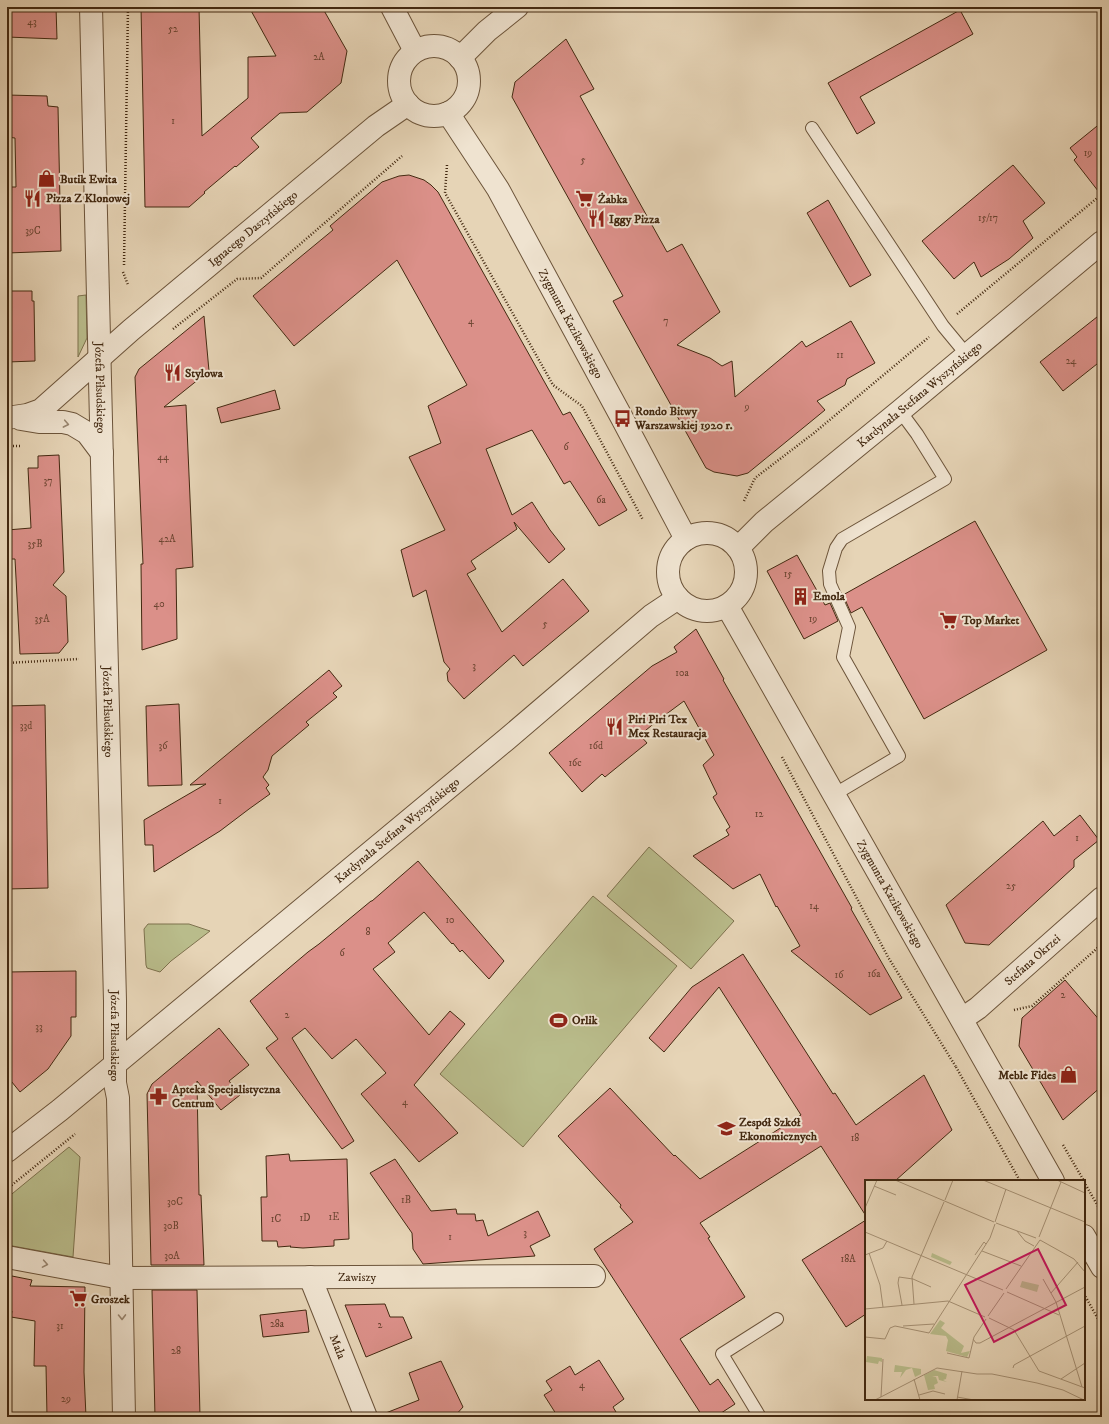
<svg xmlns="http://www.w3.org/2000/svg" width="1109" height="1424" viewBox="0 0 1109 1424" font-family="'IM FELL DW Pica',serif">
  <rect width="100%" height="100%" fill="#e6d4b6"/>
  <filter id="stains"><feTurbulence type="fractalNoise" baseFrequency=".005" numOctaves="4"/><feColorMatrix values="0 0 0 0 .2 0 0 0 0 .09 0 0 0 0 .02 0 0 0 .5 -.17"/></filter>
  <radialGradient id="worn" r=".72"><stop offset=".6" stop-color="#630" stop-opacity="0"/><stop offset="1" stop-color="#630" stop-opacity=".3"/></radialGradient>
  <path fill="#b9bc8b" stroke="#7e724e" d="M86 295 87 338 78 357V296Z
    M649 847 734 921 691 969 607 896Z
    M593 896 677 966 523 1147 440 1074Z
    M148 924H189L210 931 171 961 160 972 147 968 146 965 144 929Z
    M69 1147 80 1157 73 1257 7 1245V1198Z"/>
  <path fill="#db9089" stroke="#432911" d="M7 7H56L57 39 7 37Z
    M141 7H199L202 136 248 98V57L276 56 249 7H322L347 51 341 83 307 112 280 113 251 138 259 147 236 167 235 166 204 192 205 193 189 207H145Z
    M960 10 973 34 860 97 875 123 857 134 828 83Z
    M566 39 594 89 580 96 667 252 682 244 720 312 677 345 710 358 722 366 732 361 735 397 802 341 806 347 851 321 875 363 847 379 845 385 817 401 825 410 748 473 737 476 714 472 706 468 613 301 623 296 512 97 515 82Z
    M7 95 47 96 48 106 58 107 61 251 7 253V187H16L15 138 7 137Z
    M1102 122V196L1074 160 1077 157 1070 148Z
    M1013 165 1045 203 1023 221 1033 238 1009 259 981 277 974 262 954 279 922 241Z
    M409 175 424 180 431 185 438 192 563 415 570 412 627 510 599 526 570 481 564 484 532 430 486 449 512 515 532 502 550 530 565 549 549 563 514 522 517 529 471 561 476 569 467 574 502 632 563 579 589 611 523 666 514 655 464 699 448 681 447 673 450 669 444 662 426 590 413 597 401 550 445 530 409 457 441 443 428 406 467 385 397 260 294 346 253 296 333 230 330 226 382 182 399 176Z
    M828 200 871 275 850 287 807 213Z
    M7 291H32V301H34L35 361 7 362Z
    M1102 313V360L1063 391 1040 362Z
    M204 316 209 371 164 407 186 405 193 567 176 569 177 639 142 650 141 564H143L135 377 139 369Z
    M275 390 280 409 221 423 217 408Z
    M59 455 64 572 53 585 66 596 68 642 59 653 20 654 15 559H7V530L31 528 28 468H38V456Z
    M975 521 1047 650 924 719 862 607 851 613 843 595Z
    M797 555 825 605 830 603 838 621 804 639 767 571Z
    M696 629 724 679 723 680 852 908 851 909 902 998 870 1015 791 951 800 946 777 906 776 907 760 874 733 889 693 856 729 835 726 830 730 827 713 797 717 794 703 765 714 755 684 701 657 721 640 735 647 743 605 777 602 774 582 792 549 753 652 666 677 652 674 647Z
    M329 670 342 686 333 693 337 697 306 722 309 725 272 756 268 770 263 777 269 785 266 788 270 794 249 809 220 831 154 872 153 845H145L144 820 206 784 190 785Z
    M179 704 182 785 148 786 146 706Z
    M45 705 48 888 7 889V706Z
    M1080 815 1099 840 1074 860V867L989 945 965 943 946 905 1043 821 1054 836Z
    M418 861 504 961 489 979 462 950 460 952 453 943 452 944 424 912 388 943 395 952 373 969 429 1035 450 1011 465 1024 414 1085 458 1133 419 1162 361 1094 386 1073 356 1039 332 1059 305 1028 292 1038 354 1141 342 1149 266 1048 278 1039 250 1001 308 952 319 944 371 901H372Z
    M743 954 833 1094 835 1093 856 1125 924 1075 952 1130 895 1181H866V1216L821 1146 700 1223 710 1237 708 1238 745 1297 680 1339 710 1385 718 1379 735 1404 715 1417H703L594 1249 633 1222 620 1207 621 1205 558 1136 610 1088 674 1156 675 1155 700 1179 801 1115 719 987 664 1052 649 1038 692 987Z
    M76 971V1017H71V1036L48 1069 20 1092 7 1076V972Z
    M1065 980 1102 1023V1086L1063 1120 1019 1046 1022 1018Z
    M219 1028 249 1065 229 1081 240 1095 221 1110 197 1081 199 1195H201L204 1265H151L147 1094 152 1084Z
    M289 1154 290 1161 347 1159 349 1239 334 1240V1246L303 1248 290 1247 291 1246 278 1247 277 1241H262L261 1197H267L266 1156Z
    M395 1159 431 1211 456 1209 457 1214H475L476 1221 483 1220 488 1236 538 1211 550 1236 530 1246 535 1256 423 1264 413 1249 412 1233 370 1173Z
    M866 1220V1314L846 1327 802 1260Z
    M7 1275 32 1280 30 1286 85 1287 84 1372 86 1417H47L46 1366H34L35 1321 11 1317 12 1311 7 1310Z
    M152 1290H197L200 1417H155Z
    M385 1304 390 1317H403L412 1338 366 1357 345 1305Z
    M306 1310 309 1332 263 1337 260 1315Z
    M599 1360 624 1399 613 1407 619 1417H558L544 1395 552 1390 546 1381 570 1366 575 1375Z
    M441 1361 463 1407 454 1417H378V1416L419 1400 409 1373Z"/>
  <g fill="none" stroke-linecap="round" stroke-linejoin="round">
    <defs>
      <path id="service" d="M812 128 943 326 967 355
        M835 794 899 756 843 657 849 627 830 584 829 571 836 548 842 539 945 479 917 434 900 411
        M760 1417 722 1354 777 1319"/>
      <g id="minor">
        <path id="s1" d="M91 7 115 1001V1083L118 1098 124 1417"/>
        <path d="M460 58 487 31 517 7"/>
        <path id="s2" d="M7 418 27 415 41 410 131 330 376 126 408 104"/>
        <path d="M21 419 39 422H63L72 424 87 433 102 453"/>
        <path id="s3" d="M738 548 764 522 900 411 1102 242"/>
        <path id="s4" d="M962 1019 978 1008 1102 898"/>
        <path id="s5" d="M7 1151 60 1110 507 739 651 616 678 598"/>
        <path id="s6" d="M7 1257 121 1278 594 1276"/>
        <path id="s7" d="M310 1277 366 1417"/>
      </g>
      <g id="tertiary">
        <path d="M392 7 415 51"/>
        <circle cx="434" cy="81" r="35"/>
        <path id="s8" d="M448 113 498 189 622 418 686 539"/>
        <circle cx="707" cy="572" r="39"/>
        <path id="s9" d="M727 606 1053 1181"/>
        <path d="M1084 1236 1102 1267"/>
      </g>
    </defs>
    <use href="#service" stroke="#6c543a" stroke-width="14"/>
    <use href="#minor" stroke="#6c543a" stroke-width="24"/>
    <use href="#tertiary" stroke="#6c543a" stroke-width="24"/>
    <path stroke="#432911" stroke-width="2.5" stroke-dasharray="1 2" stroke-linecap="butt" d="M447 165 445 193 553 385 582 406 643 520
      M124 265 128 7
      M123 272 128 285
      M957 314 1102 194
      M173 329 237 279 261 278 402 156
      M7 446H22
      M744 501 755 478 814 433 929 337
      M7 663 79 659
      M782 757 888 957 956 1067
      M1014 1010 1032 1006 1102 944
      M956 1067 1020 1181
      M1063 1145 1084 1181
      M1084 1182 1102 1213
      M7 1189 75 1134
      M1084 1294 1102 1326"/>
    <use href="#service" stroke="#efe3d0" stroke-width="12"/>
    <use href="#minor" stroke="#efe3d0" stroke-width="22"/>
    <use href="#tertiary" stroke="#efe3d0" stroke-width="22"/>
  </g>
  <defs><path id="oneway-chevron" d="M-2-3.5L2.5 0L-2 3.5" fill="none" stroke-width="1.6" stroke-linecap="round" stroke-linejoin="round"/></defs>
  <g stroke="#998670">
    <use href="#oneway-chevron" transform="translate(66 424) rotate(11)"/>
    <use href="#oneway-chevron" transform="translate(45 1264) rotate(10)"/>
    <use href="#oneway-chevron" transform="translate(122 1317) rotate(89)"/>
  </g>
  <defs>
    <symbol id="shop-bare" viewBox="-9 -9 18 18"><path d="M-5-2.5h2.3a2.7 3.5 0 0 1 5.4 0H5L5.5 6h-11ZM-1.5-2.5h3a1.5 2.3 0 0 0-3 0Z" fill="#8f2418" stroke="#efe3d0" stroke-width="2.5" paint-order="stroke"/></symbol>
    <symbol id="restaurant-bare" viewBox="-9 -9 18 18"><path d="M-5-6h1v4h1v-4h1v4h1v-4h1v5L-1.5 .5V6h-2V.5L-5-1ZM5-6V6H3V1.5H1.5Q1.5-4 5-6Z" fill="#8f2418" stroke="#efe3d0" stroke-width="2.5" paint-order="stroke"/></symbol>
    <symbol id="supermarket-bare" viewBox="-9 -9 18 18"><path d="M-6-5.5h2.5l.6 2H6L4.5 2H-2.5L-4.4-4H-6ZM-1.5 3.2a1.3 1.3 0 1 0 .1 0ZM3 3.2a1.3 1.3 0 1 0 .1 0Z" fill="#8f2418" stroke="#efe3d0" stroke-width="2.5" paint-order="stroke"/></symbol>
    <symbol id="bus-bare" viewBox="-9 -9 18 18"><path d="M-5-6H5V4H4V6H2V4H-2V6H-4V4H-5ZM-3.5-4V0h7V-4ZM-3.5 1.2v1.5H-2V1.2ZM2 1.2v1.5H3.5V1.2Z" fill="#8f2418" stroke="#efe3d0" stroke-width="2.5" paint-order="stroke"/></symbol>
    <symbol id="building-bare" viewBox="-9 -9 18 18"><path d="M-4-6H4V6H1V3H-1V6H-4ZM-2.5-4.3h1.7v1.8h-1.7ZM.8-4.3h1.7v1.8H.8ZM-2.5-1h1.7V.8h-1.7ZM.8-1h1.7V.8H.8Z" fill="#8f2418" stroke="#efe3d0" stroke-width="2.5" paint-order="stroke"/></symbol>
    <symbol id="stadium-bare" viewBox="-9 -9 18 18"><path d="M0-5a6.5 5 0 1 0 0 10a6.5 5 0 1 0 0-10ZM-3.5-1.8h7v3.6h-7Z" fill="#8f2418" stroke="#efe3d0" stroke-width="2.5" paint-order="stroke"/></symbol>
    <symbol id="pharmacy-bare" viewBox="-9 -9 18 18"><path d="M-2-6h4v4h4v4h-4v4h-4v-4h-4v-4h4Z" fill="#8f2418" stroke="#efe3d0" stroke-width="2.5" paint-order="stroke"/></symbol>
    <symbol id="school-bare" viewBox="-9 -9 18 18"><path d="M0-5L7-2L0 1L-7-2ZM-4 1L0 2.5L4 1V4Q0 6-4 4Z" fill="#8f2418" stroke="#efe3d0" stroke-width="2.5" paint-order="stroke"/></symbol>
  </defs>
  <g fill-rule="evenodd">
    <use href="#shop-bare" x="34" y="166" width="25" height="25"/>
    <use href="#restaurant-bare" x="20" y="186" width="25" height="25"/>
    <use href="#supermarket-bare" x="572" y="186" width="25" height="25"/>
    <use href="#restaurant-bare" x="584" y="206" width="25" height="25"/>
    <use href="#restaurant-bare" x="160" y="360" width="25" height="25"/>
    <use href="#bus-bare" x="610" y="406" width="25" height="25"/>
    <use href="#building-bare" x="788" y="584" width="25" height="25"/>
    <use href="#supermarket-bare" x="936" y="608" width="25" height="25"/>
    <use href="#restaurant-bare" x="602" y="714" width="25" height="25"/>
    <use href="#stadium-bare" x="546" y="1008" width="25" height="25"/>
    <use href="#shop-bare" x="1056" y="1062" width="25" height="25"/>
    <use href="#pharmacy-bare" x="146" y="1084" width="25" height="25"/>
    <use href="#school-bare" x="714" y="1116" width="25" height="25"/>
    <use href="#supermarket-bare" x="66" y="1286" width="25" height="25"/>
  </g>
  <g text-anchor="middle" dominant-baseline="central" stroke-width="4" stroke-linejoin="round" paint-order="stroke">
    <g font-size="10" fill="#69432f">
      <text x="32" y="22">43</text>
      <text x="173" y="29">52</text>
      <text x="319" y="57">2A</text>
      <text x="173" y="121">1</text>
      <text x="1088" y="153">19</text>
      <text x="583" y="160">5</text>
      <text x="988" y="218">15/17</text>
      <text x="33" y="231">39C</text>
      <text x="471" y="321">4</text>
      <text x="666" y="321">7</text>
      <text x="840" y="355">11</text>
      <text x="1071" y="361">24</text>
      <text x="747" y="407">9</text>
      <text x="566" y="447">6</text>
      <text x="163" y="457">44</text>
      <text x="48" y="481">37</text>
      <text x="601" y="500">6a</text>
      <text x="167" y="539">42A</text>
      <text x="35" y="544">35B</text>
      <text x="788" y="574">15</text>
      <text x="159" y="604">40</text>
      <text x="42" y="619">35A</text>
      <text x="813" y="619">19</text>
      <text x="545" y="624">5</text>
      <text x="474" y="666">3</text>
      <text x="682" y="673">10a</text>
      <text x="26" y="726">33d</text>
      <text x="163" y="746">36</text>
      <text x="596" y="746">16d</text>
      <text x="575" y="763">16c</text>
      <text x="220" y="801">1</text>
      <text x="759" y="814">12</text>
      <text x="1077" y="838">1</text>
      <text x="1011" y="886">25</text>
      <text x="814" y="906">14</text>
      <text x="450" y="920">10</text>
      <text x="368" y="932">8</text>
      <text x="342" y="953">6</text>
      <text x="874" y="974">16a</text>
      <text x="839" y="975">16</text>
      <text x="1063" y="995">2</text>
      <text x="287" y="1015">2</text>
      <text x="39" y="1027">33</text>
      <text x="405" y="1102">4</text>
      <text x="855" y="1138">18</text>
      <text x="406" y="1200">1B</text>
      <text x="175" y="1202">30C</text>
      <text x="334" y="1217">1E</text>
      <text x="305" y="1218">1D</text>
      <text x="276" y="1219">1C</text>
      <text x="171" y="1226">30B</text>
      <text x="525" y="1233">3</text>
      <text x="450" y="1237">1</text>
      <text x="172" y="1256">30A</text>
      <text x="848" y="1259">18A</text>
      <text x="277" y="1324">28a</text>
      <text x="380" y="1325">2</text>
      <text x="60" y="1326">31</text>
      <text x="176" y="1351">28</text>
      <text x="582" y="1385">4</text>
      <text x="66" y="1399">29</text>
    </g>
    <g font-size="12" font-weight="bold" fill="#432911" stroke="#efe3d0" text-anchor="start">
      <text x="60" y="179">Butik Ewita</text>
      <text x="46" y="198">Pizza Z Klonowej</text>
      <text x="598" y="199">Żabka</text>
      <text x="609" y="219">Iggy Pizza</text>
      <text x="185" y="373">Stylowa</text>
      <text x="635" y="411">Rondo Bitwy<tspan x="635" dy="14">Warszawskiej 1920 r.</tspan></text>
      <text x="813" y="596">Emola</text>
      <text x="962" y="620">Top Market</text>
      <text x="628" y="719">Piri Piri Tex<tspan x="628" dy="14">Mex Restauracja</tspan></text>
      <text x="572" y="1020">Orlik</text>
      <text x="1056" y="1075" text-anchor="end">Meble Fides</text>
      <text x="172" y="1089">Apteka Specjalistyczna<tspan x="172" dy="14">Centrum</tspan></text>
      <text x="739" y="1122">Zespół Szkół<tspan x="739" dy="14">Ekonomicznych</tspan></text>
      <text x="91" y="1299">Groszek</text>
    </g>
    <g font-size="12" fill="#432911" stroke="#efe3d0">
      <text stroke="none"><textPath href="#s2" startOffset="314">Ignacego Daszyńskiego</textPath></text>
      <text stroke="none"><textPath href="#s8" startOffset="244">Zygmunta Kazikowskiego</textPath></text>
      <text stroke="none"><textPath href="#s1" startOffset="381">Józefa Piłsudskiego</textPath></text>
      <text stroke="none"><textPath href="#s3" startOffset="238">Kardynała Stefana Wyszyńskiego</textPath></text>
      <text stroke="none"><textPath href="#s1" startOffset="705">Józefa Piłsudskiego</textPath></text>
      <text stroke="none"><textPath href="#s5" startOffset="505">Kardynała Stefana Wyszyńskiego</textPath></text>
      <text stroke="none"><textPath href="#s9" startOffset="331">Zygmunta Kazikowskiego</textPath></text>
      <text stroke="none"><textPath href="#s4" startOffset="92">Stefana Okrzei</textPath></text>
      <text stroke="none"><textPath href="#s1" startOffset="1029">Józefa Piłsudskiego</textPath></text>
      <text stroke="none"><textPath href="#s6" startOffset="352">Zawiszy</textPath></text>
      <text stroke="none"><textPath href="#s7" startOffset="75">Mała</textPath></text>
    </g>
  </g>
  <g transform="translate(865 1180)">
    <rect width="220" height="220" fill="#e6d4b6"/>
    <path d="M67 73 87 82 85 85 66 77ZM157 101 174 105 172 112 155 107ZM75 140 80 143 76 148 99 166 96 173 105 171 102 177 81 171 83 160 81 156 65 154ZM2 176 17 178V182L14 181 13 184 1 182ZM30 185 56 189V194L50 197 47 188 41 190 35 198 37 192H29ZM69 190 82 194 81 199 78 200 82 202 74 200 73 196H67L71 197 73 203 69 205 70 209 63 210 59 195Z" fill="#b9bc8b"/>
    <path fill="none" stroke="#a59074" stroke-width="1" d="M30 0 129 42M118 0 220 42M192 0 220 13M9 6 31 15M80 20 88 0M0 28 12 0M130 42 141 9M131 43 171 58M152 51 160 61 169 66M0 52 138 110M174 57 196 2M175 60 209 79 220 92M117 71 156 86M4 73 15 105 18 127M0 75 18 68 22 61M110 75 119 62 121 64M178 99 191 122 217 207M141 109 175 60M142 112 194 135M186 113 213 82M49 124 47 97 79 22M37 125 33 103 34 97 48 99 66 107M0 129 83 121 120 137M123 136 139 113M124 138 149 150 174 191 220 208M38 146 69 144M0 157 20 159 25 148 30 146 64 153 125 58 130 44M108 159 111 163H115L220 107M82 173 104 178 109 157 121 139M148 188 149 185 220 146M49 199 55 220M196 199 220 183M54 215 68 211 80 214M16 217 18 179M92 217 109 220M10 220 72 188 112 194H127L172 203 198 210 219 220M92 220 97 191"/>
    <path fill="#c2185b" fill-opacity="0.15" stroke="#c2185b" stroke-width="2" d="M173 69 201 125 129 162 100 105Z"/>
    <rect width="220" height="220" fill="none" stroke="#432911" stroke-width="2"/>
  </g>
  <rect width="1109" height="1424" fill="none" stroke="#e6d4b6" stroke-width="24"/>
  <rect x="8" y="8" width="1093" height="1408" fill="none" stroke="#432911" stroke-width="2"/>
  <rect x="12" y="12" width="1085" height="1400" fill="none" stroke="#432911"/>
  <rect width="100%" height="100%" filter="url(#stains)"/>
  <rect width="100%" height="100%" fill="url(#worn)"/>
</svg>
